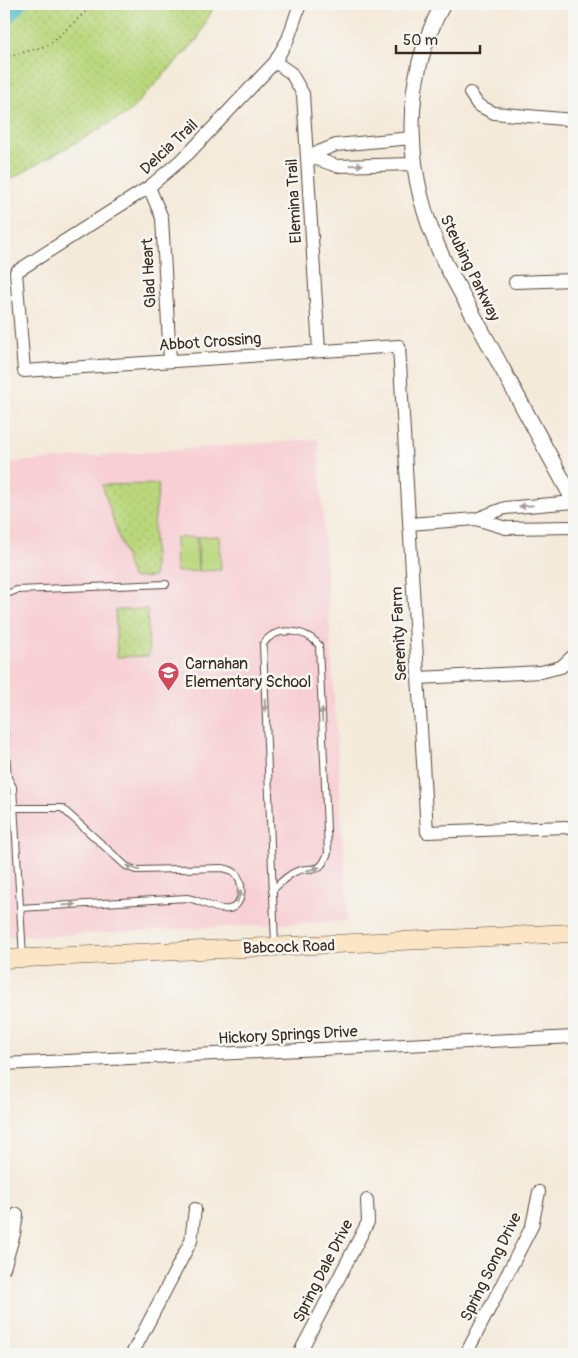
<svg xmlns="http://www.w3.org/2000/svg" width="578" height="1358" viewBox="0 0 578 1358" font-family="Pangolin,sans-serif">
  <defs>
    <pattern id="grass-dots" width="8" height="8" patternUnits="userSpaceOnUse" patternTransform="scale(1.25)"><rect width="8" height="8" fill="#bad77d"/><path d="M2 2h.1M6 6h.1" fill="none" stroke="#a1b96c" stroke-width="1.8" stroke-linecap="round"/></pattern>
  </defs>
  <rect width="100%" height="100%" fill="#f6f6f2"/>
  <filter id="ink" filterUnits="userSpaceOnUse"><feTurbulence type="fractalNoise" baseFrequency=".02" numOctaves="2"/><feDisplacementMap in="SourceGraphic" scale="10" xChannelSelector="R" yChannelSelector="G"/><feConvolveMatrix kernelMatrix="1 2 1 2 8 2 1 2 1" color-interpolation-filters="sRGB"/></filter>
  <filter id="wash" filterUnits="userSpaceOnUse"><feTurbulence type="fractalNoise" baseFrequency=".0096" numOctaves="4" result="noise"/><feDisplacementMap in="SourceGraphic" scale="20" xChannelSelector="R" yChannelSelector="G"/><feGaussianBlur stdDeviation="1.12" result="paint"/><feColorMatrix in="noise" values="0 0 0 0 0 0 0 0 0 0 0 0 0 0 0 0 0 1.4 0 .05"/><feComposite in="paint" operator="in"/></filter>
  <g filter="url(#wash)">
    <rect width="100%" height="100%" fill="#f4eada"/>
    <path fill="#f7cfd4" d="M318 439 348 921 4 938V463Z"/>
    <path fill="url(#grass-dots)" stroke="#7a804e" d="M4 4H215L197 40 128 113 4 183Z
      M159 484 154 524V577L132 578 102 485Z
      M147 609 149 656 117 657 115 610Z"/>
    <path fill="#bad77d" stroke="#7a804e" d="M219 536 221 570 199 571 198 537Z
      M196 537 198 571 176 572 175 538Z"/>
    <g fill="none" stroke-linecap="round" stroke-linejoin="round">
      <path stroke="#51bec9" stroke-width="20" d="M4 16 16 4"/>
    </g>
  </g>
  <g filter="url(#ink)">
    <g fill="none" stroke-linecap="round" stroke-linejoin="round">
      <defs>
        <path id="service" d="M4 595 17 590 166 584
          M4 728 8 778 13 787 23 957
          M14 808H62L126 866 136 870 223 868C226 869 232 870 234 872 245 881 244 906 229 909 214 911 202 900 187 898L20 908
          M272 891C280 883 287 875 297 871 314 865 319 876 328 853L319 645C305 629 276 625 263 644L275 945"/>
        <path id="minor" d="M300 4 288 39 275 62 188 154 149 187 16 272 24 371 399 346 427 832 566 827 574 830
          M275 62 291 73 303 94 319 351
          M470 93 478 105 494 113 574 120
          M308 156 337 166 414 164
          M308 156 336 145 412 138
          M149 187 162 218 170 360
          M515 282 574 280
          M476 519 506 528 574 527
          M409 524 476 519 505 508 574 502
          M418 678 541 672 561 667 574 655
          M4 1064 574 1037
          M4 1268 14 1234 17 1214
          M132 1354 191 1241 195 1209
          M299 1354 368 1222 367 1200
          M466 1354 532 1226 539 1192"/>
        <path id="tertiary" d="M443 4C398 86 405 180 445 263L574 501"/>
        <path id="secondary" d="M4 959 574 933"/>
      </defs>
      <use href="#service" stroke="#57473a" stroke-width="8"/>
      <use href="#minor" stroke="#57473a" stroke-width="14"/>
      <use href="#tertiary" stroke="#57473a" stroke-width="17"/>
      <use href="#secondary" stroke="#57473a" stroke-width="19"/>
      <path stroke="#57473a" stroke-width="2" stroke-dasharray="1 4" stroke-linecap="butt" d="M4 58 49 45 94 4"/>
      <use href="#service" stroke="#fff" stroke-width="6"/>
      <use href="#minor" stroke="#fff" stroke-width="12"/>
      <use href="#tertiary" stroke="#fff" stroke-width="15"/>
      <use href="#secondary" stroke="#fce5c4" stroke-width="18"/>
    </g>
    <defs><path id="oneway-solid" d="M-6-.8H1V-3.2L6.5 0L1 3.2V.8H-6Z" transform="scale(1.25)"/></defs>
    <g fill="#a79f9a">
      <use href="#oneway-solid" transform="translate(356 165) rotate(-1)"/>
      <use href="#oneway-solid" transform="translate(526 506) rotate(175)"/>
      <use href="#oneway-solid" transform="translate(265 705) rotate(88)"/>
      <use href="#oneway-solid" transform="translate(322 715) rotate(-93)"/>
      <use href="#oneway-solid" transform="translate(133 868) rotate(-161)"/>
      <use href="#oneway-solid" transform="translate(313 869) rotate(-14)"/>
      <use href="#oneway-solid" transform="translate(239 897) rotate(-72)"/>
      <use href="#oneway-solid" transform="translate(69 905) rotate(-3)"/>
    </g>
  </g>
  <defs>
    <symbol id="school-pin" viewBox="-11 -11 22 30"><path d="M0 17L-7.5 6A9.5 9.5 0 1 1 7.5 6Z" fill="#d1495b" stroke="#f6f6f2"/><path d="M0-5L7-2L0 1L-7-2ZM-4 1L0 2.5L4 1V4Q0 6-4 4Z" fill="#fff"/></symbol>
  </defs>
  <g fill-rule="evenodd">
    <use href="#school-pin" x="156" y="660" width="25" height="34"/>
  </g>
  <g text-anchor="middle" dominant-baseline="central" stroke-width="5" stroke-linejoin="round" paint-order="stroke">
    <g font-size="16" fill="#3b2a1e" stroke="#f6f6f2">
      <text transform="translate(169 147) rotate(-43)">Delcia Trail</text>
      <text transform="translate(294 201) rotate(-93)">Elemina Trail</text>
      <text transform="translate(470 268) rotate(64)">Steubing Parkway</text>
      <text transform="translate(149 273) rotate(-93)">Glad Heart</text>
      <text transform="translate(210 342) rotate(-4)">Abbot Crossing</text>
      <text transform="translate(399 634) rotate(-93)">Serenity Farm</text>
      <text transform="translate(289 947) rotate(-2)">Babcock Road</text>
      <text transform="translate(288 1035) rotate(-3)">Hickory Springs Drive</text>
      <text transform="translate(491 1267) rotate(-64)">Spring Song Drive</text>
      <text transform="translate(323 1271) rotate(-63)">Spring Dale Drive</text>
    </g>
    <g font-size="16" fill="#3b2a1e" stroke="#f6f6f2" text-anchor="start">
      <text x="185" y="664">Carnahan<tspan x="185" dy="18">Elementary School</tspan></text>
    </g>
  </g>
  <rect width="578" height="1358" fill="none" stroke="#f6f6f2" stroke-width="20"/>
  <path d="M396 45v8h84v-8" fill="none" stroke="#3b2a1e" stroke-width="2.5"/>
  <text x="403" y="45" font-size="15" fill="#3b2a1e" stroke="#f6f6f2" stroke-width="4" paint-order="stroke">50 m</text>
</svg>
